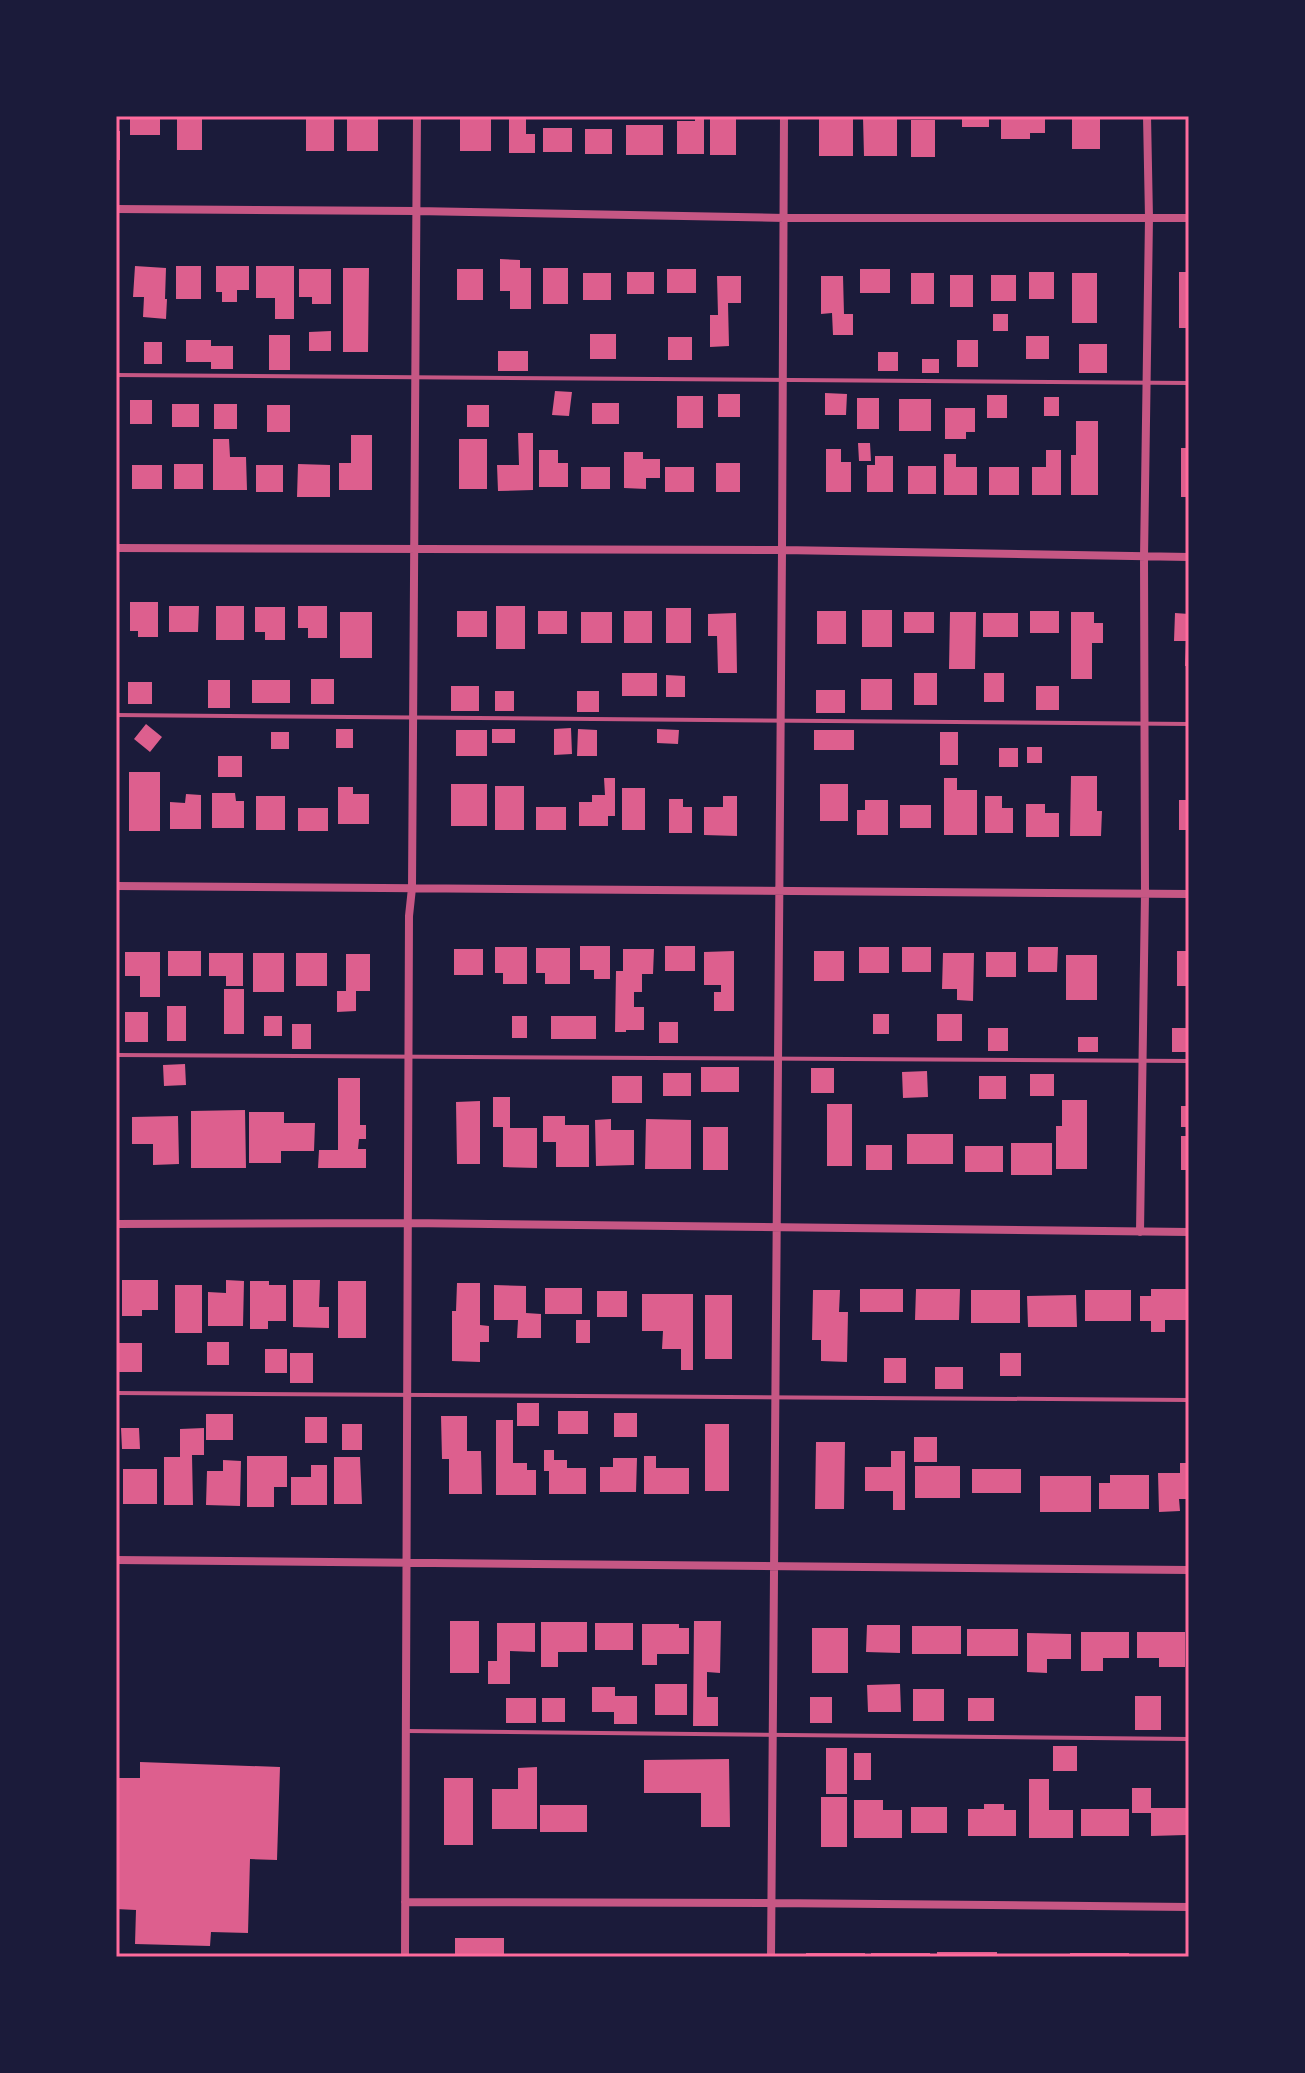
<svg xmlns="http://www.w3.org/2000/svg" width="1305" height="2073" viewBox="0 0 1305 2073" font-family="'Exo 2',sans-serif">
  <rect width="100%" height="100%" fill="#1b1b3a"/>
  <path fill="#dd5f8e" d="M130 116H160V135H130Z
    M177 116H202V150H177Z
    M347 116H378V151H347Z
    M460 116H491V151H460Z
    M509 116H526V134H535V153H509Z
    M695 116H704V154H677V121H695Z
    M710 116H736V155H710Z
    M819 116H853V156H819Z
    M962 116H989V127H962Z
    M1001 116H1045V133H1030V139H1001Z
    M1072 116H1100V149H1072Z
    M863 117H897V156H864Z
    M306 118H334V151H306Z
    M911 120H935V157H911Z
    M626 125H663V155H626Z
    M543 128H572V152H543Z
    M585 129H612V154H585Z
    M116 131H120V160H116Z
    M500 259 520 260V268H531V309H510V291H500Z
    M135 266 166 268 165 299H167L166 319 143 317 144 297H133Z
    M176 266H201V299H176Z
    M216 266H249V290H237V302H222V292H216Z
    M256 266H294V319H275V298H256Z
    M343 268H369L368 352H343Z
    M543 268H568V304H543Z
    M299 269H331V304H312V297H299Z
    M457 269H483V300H457Z
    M667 269H696V293H667Z
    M860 269H890V293H860Z
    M627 272H654V294H627Z
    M1029 272H1054V299H1029Z
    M1179 272H1189V328H1179Z
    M583 273H611V300H583Z
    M911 273H934V304H911Z
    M1072 273H1097V323H1072Z
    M950 275H973V307H950Z
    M991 275H1016V301H991Z
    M717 276H741V303H728L729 346 710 347V315H718Z
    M821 276H843L844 314H853V335H833L832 313 821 314Z
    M993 314H1008V331H993Z
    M331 331V351H309V332Z
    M590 334H616V359H590Z
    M269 335H290V370H269Z
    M1026 336H1049V359H1026Z
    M668 337H692V360H668Z
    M186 340H211V346H233V369H211V362H186Z
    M957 340H978V367H957Z
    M144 342H162V364H144Z
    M1079 344H1107V373H1079Z
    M498 351H528V371H498Z
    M878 352H898V371H878Z
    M922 359H939V373H922Z
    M555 391 572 392 569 416 552 415Z
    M825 393 847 394 846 415H825Z
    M718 394H740V417H718Z
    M987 395H1007V418H987Z
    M677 396H703V428H677Z
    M1044 397H1059V416H1044Z
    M857 398H879V429H857Z
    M899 399H931V431H899Z
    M130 400H152V424H130Z
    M592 403H619V424H592Z
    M172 404H199V427H172Z
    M214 404H237V429H214Z
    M267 405H290V432H267Z
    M467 405H489V427H467Z
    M945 408H975V432H966V439H945Z
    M1076 421H1098V495H1071V455H1076Z
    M518 433H533V490L498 491 497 465H519Z
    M351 435H372V490H339V463H351Z
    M213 439H229L230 457H246L247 490H213Z
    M459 439H487V489H459Z
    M858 443H870L871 461H859Z
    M1181 448H1189V497H1181Z
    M826 449H841V462H851V492H826Z
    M539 450H558V463H568V487H539Z
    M1046 450H1061V495H1032V467H1046Z
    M624 452H643V459H660V478H646V489L624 488Z
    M944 454H956V467H977V495H944Z
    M875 456H893V492H867V465H875Z
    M716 463H740V492H716Z
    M174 464H203V489H174Z
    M298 464 330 465V497H297Z
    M132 465H162V489H132Z
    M256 465H283V492H256Z
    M908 466H936V494H908Z
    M581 467H610V489H581Z
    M665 467H694V492H665Z
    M989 467H1019V495H989Z
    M130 602H158V637H138V631H130Z
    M169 606H199L198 632H169Z
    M216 606H244V640H216Z
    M298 606H327V638H308V628H298Z
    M496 606H525V649H496Z
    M255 607H285V640H265V632H255Z
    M666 608H691V643H666Z
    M862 610H892V647H862Z
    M457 611H487V637H457Z
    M538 611H567V634H538Z
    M624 611H652V643H624Z
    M817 611H846V644H817Z
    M1030 611H1059V633H1030Z
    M340 612H372V658H340Z
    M581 612H612V643H581Z
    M904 612H934V633H904Z
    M950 612H976L975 669H949Z
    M1071 612H1094V623H1103V643H1092V679H1071Z
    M736 613 737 673H718L717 636H708V614Z
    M983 613H1018V637H983Z
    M1175 613 1189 614V666H1185L1186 641H1174Z
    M622 673H657V696H622Z
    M914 673H937V705H914Z
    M984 673H1004V702H984Z
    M666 675 685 676V697H666Z
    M311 679H334V704H311Z
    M861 679H892V710H861Z
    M208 680H230V708H208Z
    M252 680H290V703H252Z
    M128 682H152V704H128Z
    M451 686H479V711H451Z
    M1036 686H1059V710H1036Z
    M816 690H845V713H816Z
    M495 691H514V711H495Z
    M577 691H599V712H577Z
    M146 724 162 737 150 752 134 739Z
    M571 728 572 754 554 755V729Z
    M336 729H353V748H336Z
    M492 729H515V743H492Z
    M578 729 597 730V756H577Z
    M657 729 679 730 678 744 657 743Z
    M456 730H487V756H456Z
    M814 730H854V750H814Z
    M271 732H289V749H271Z
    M940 732H958V765H940Z
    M1027 747H1042V763H1027Z
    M999 748H1018V767H999Z
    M218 756H242V777H218Z
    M129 772H160V831H129Z
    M1071 776H1097V811H1102L1101 836H1070Z
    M604 778H615V816H608V826H579V802H592V795H605Z
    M944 778H957V790H977V835H944Z
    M451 784H487V826H451Z
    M820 784H848V821H820Z
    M495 786H524V830H495Z
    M338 787H353V794H369V824H338Z
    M622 788H645V830H622Z
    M212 793H235L236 801H244V828H212Z
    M186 794 201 795V829H170V802L185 803Z
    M256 796H285V830H256Z
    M723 796H737V836L704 835V807H723Z
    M985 796H1002V808H1013V833H985Z
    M669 799H683V807H692V833H669Z
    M865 800H888V835H857V810H865Z
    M1179 800H1189V830H1179Z
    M1026 804H1045V813H1059V837H1026Z
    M900 805H931V828H900Z
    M536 807H566V830H536Z
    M298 808H328V831H298Z
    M580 946H610V979H594V970H580Z
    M665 946H695V971H665Z
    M495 947H527V984H503V973H495Z
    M859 947H889V973H859Z
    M902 947H931V972H902Z
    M1028 947H1058L1057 972H1028Z
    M536 948H570V984H545V973H536Z
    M454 949H483V975H454Z
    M623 949H654L653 974H642V992H634V1007H644V1030H626V1032H615L616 971H623Z
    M168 951H201V976H168Z
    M734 951V1011H714V992H721V985H704V952Z
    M814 951H844V981H814Z
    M1177 951H1189V986H1177Z
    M125 952H160V997H140V976H125Z
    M986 952H1016V977H986Z
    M209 953H243V986H226V976H209Z
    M253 953H284V992H253Z
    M296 953H327V986H296Z
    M943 953H974L973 1001 957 1000V989H942Z
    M346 954H370V991H356V1011L337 1012V991H346Z
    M1066 955H1097V1000H1066Z
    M224 989H244V1034H224Z
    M167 1006H186V1041H167Z
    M125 1012H148V1042H125Z
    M873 1014H889V1034H873Z
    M937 1014H962V1041H937Z
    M264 1016H282V1036H264Z
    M512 1016H527V1038H512Z
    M551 1016H596V1039H551Z
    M659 1022H678V1043H659Z
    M292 1024H311V1049H292Z
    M988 1028H1008V1051H988Z
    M1172 1028H1189V1052H1172Z
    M1078 1037H1098V1052H1078Z
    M185 1064 186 1085 164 1086 163 1065Z
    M701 1067H739V1092H701Z
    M811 1068H834V1093H811Z
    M927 1071 928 1097 903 1098 902 1072Z
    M663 1073H691V1096H663Z
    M1030 1074H1054V1096H1030Z
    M612 1076H642V1103H612Z
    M979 1076H1006V1099H979Z
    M338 1078H360V1125H366V1139H359L358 1149H366V1168H318L319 1150H338Z
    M493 1097H510V1128H537V1168L503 1167V1127H493Z
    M1062 1100H1087V1169H1056V1126H1062Z
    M480 1101V1164H457L456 1102Z
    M827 1104H852V1166H827Z
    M1181 1106H1189V1127H1181Z
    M245 1110 246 1168H191V1111Z
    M249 1112H284V1123H315L314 1151H281V1163H249Z
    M178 1116 179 1164 153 1165V1144H132V1117Z
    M543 1116H565V1125H589V1167H556V1142H543Z
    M611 1119V1130H634V1165L596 1166 595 1120Z
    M646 1119 691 1120V1169H645Z
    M703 1127H728V1170H703Z
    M907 1134H953V1164H907Z
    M1181 1136H1189V1170H1181Z
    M1011 1143H1052V1175H1011Z
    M866 1145H892V1170H866Z
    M965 1146H1003V1172H965Z
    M122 1280H158V1310H142V1316H122Z
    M226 1280 244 1281 243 1326H208V1292L226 1293Z
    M293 1280H320L319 1307H329V1328L293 1327Z
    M250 1281H269V1285H286V1321H268V1329H250Z
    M338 1281H366V1338H338Z
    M457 1283H480V1325L489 1326V1342H480V1362L452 1361V1311H456Z
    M175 1285H202V1333H175Z
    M494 1285 526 1286V1313L541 1314V1338H517L518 1320H494Z
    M545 1288H582V1314H545Z
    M860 1289H903V1312H860Z
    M916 1289H960L959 1320H915Z
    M1151 1289H1189V1320H1165V1332H1151V1321H1140V1296H1151Z
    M813 1290H840L839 1312H848L847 1362 821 1361V1340H812Z
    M971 1290H1020V1323H971Z
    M1085 1290H1131V1321H1085Z
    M597 1291H627V1317H597Z
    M642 1294H693V1370H681V1349H662L663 1331H642Z
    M705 1295H732V1359H705Z
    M1076 1295 1077 1327H1028L1027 1296Z
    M576 1320H590V1343H576Z
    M207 1342H229V1365H207Z
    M119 1343H142V1372H119Z
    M265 1349H287V1373H265Z
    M290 1353H313V1383H290Z
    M1000 1353H1021V1376H1000Z
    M884 1358H906V1383H884Z
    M935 1367H963V1389H935Z
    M517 1403H539V1426H517Z
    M558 1411H588V1434H558Z
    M614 1413H637V1437H614Z
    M206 1414H233V1440H206Z
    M441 1416H467V1451H481L482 1494H449V1459H442Z
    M305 1417H327V1443H305Z
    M496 1420H513V1463H527V1470H536V1495H496Z
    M342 1424H362V1450H342Z
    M705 1424H729V1491H705Z
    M121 1428H139L140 1449H122Z
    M204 1428V1455H192L193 1505H164V1457H180V1429Z
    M914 1437H937V1462H914Z
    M816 1442H845L844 1509H815Z
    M544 1450H554V1460H567V1468H586V1494H549V1471H544Z
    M891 1451H905V1510H893V1491H865V1467H891Z
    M247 1456H287V1487H274V1507H247Z
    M644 1456H656V1468H689V1494H644Z
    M334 1457H360L362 1504H334Z
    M613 1458H637L636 1492H600V1467H613Z
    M223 1460 241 1461 240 1506 206 1505 207 1471H223Z
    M1180 1463H1189V1499H1179L1180 1511 1159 1512 1158 1473H1180Z
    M311 1465H327V1505H291V1477H311Z
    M915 1466H960V1498H915Z
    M123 1469H157V1504H123Z
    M972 1469H1021V1493H972Z
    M1110 1475H1149V1509H1099V1483H1110Z
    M1040 1476H1091V1512H1040Z
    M450 1621H479V1673H450Z
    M694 1621H721L720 1673 707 1672V1697H718V1726H693Z
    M541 1622H587V1652H558V1667H541Z
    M497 1623H535V1652L510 1651V1684H488V1661H497Z
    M595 1623H633V1650H595Z
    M642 1624H679V1628H689V1654H657V1665H642Z
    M867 1625H900V1653L866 1652Z
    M912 1626H961V1654H912Z
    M812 1628H848V1673H812Z
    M967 1629H1018V1656H967Z
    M1081 1632H1129V1658H1103V1671H1081Z
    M1137 1632H1185V1667H1159V1658H1137Z
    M1027 1633 1071 1634V1659H1047V1673L1027 1672Z
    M655 1684H687V1715H655Z
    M900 1684 901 1712H868L867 1685Z
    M592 1687H615V1696H637V1724H614V1712H592Z
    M913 1689H944V1721H913Z
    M1135 1696H1161V1730H1135Z
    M810 1697H832V1723H810Z
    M506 1698H536V1723H506Z
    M542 1698H565V1722H542Z
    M968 1698H994V1721H968Z
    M1053 1746H1077V1771H1053Z
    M826 1748H847V1794H826Z
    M854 1753H871V1780H854Z
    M729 1759 730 1827H701V1793H644V1760Z
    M140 1762 280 1767 277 1860 250 1859 248 1933 211 1932 210 1946 135 1944 136 1910 116 1909V1778H140Z
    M537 1767V1829H492V1789H518V1768Z
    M444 1778H473V1845H444Z
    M1029 1779H1049V1810H1073V1838H1029Z
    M1132 1788H1151V1808H1186V1835L1151 1836V1813H1132Z
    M821 1797H847V1847H821Z
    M854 1800H883V1810H902V1838H854Z
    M984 1804H1004V1810H1016V1836H968V1809H984Z
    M540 1805H587V1832H540Z
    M911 1807H947V1833H911Z
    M1081 1809H1129V1836H1081Z
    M455 1938H504V1957H455Z
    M937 1952H997V1957H937Z
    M806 1953H865V1957H806Z
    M871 1953H930V1957H871Z
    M1070 1953H1129V1957H1070Z"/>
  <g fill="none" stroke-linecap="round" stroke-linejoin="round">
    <path stroke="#c65784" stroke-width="4" d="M116 375 1189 383
      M116 715 1189 724
      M116 1055C474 1059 831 1057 1189 1061
      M116 1393 1189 1400
      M407 1731 1189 1739"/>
    <path stroke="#c65784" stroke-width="8" d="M116 209 416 211 784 218H1189
      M116 548 782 550 1189 557
      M116 886 1189 894
      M116 1224 408 1223 1189 1232
      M1140 1232 1145 894 1144 557 1149 218 1147 116
      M116 1560 1189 1570
      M405 1902 771 1903 1189 1907
      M405 1957 409 916 412 888 417 116
      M771 1957 782 550 784 116"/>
  </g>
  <rect width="1305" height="2073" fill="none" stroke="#1b1b3a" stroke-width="236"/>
  <rect x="118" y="118" width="1069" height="1837" fill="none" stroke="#ff6b9d" stroke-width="3"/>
</svg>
